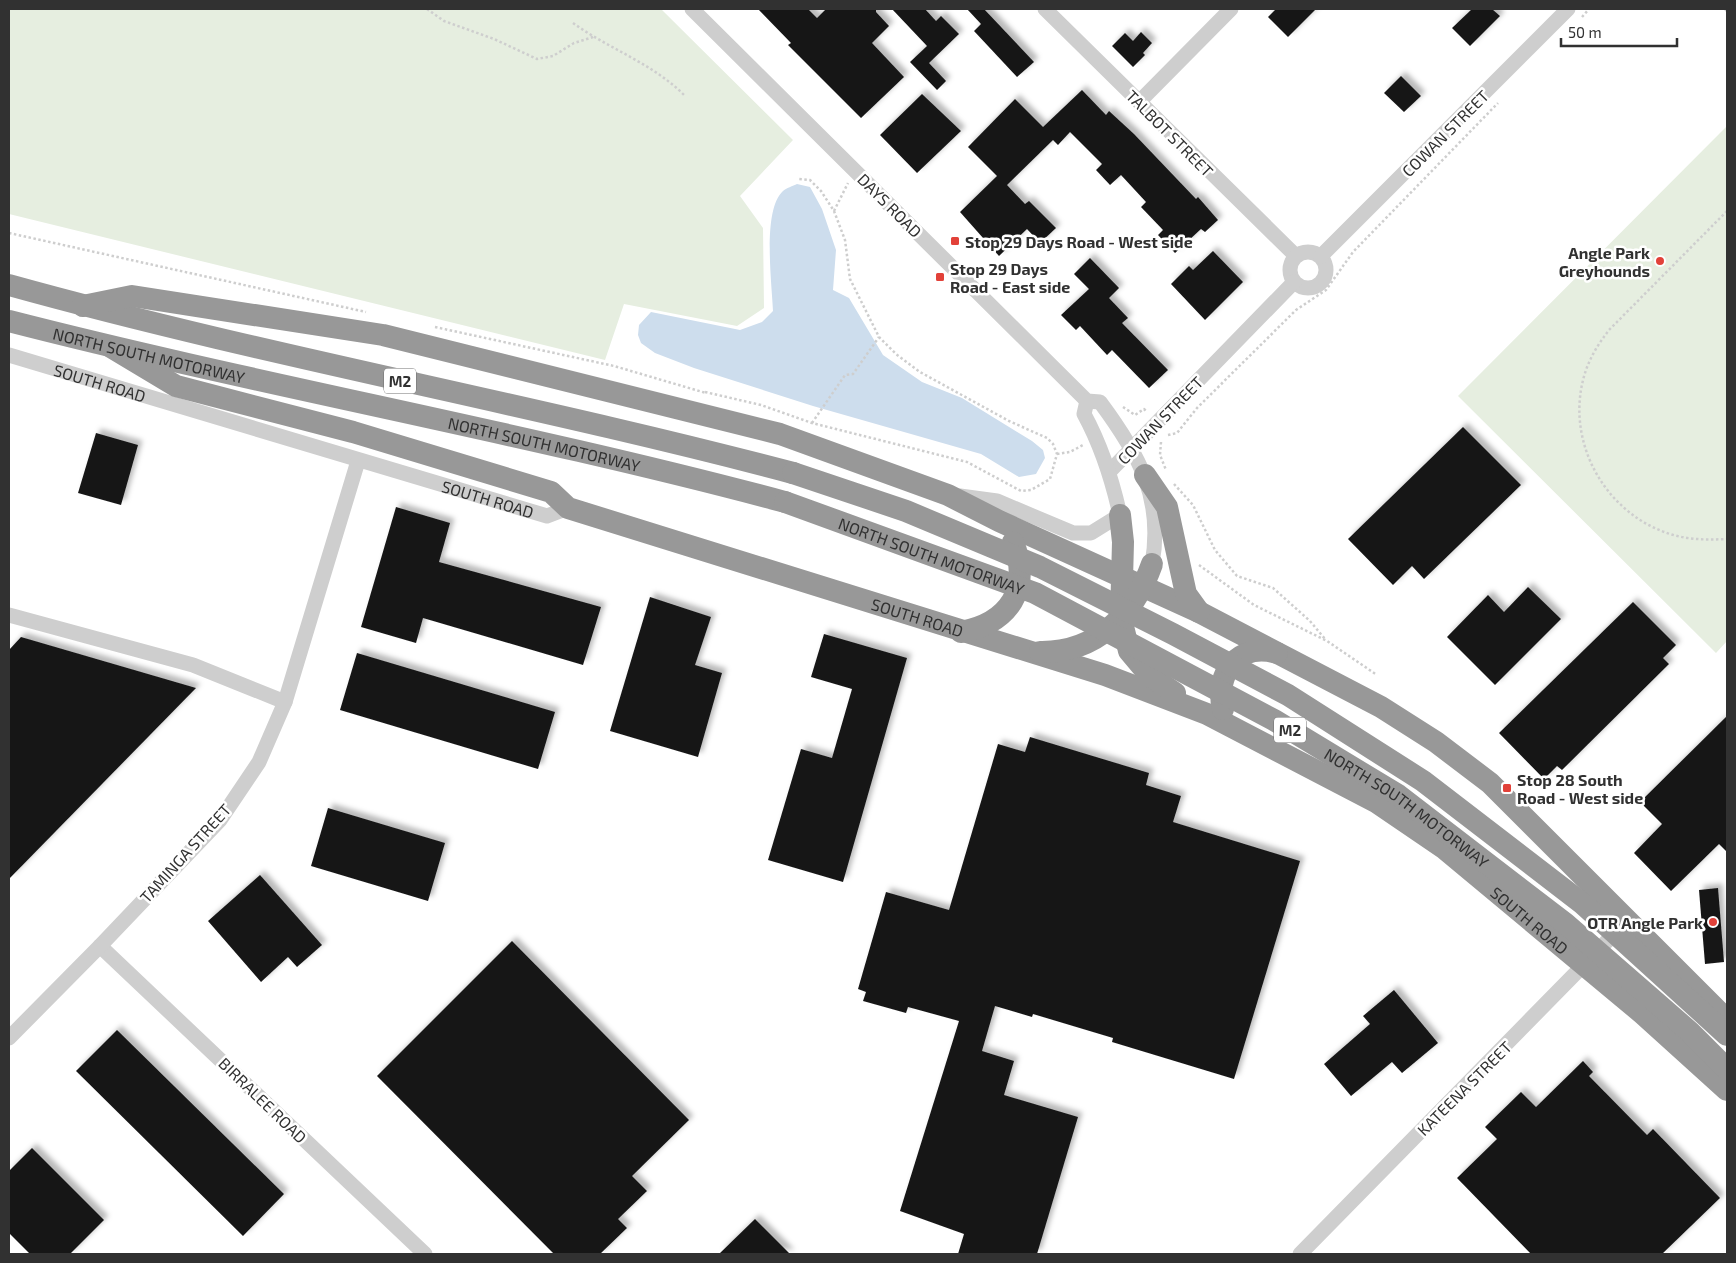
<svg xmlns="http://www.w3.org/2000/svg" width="1736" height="1263" viewBox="0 0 1736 1263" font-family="'Exo 2',sans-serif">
  <defs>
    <filter id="shadow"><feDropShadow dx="4.5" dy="-4.5" stdDeviation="2.5" flood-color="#0004"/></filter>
  </defs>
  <rect width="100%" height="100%" fill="#fff"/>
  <path fill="#e6eee0" d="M9 9H661L793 140 740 196 763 228 764 308 737 326 624 304 605 360 9 214Z
    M1727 126V641L1716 653 1458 396Z"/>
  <path fill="#cddded" d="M797 184 810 187 822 209 836 250 833 290 849 298 883 355 922 382 962 398 1032 441 1043 450 1045 458 1036 474 1019 477 981 454 813 406 694 368 655 353 641 343 638 335 639 325 651 312 740 330 762 322 773 311C772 284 762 210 783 191 786 188 793 186 797 184Z"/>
  <path fill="#181818" filter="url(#shadow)" d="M758 9H808L817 18 826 9H876V12L889 26 872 43 904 77 861 118 788 45 791 43Z
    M892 9H925L936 21 941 16 959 34 929 63 946 81 937 90 910 62 927 46Z
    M967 9H984L1034 62 1017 77 974 31 981 24Z
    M1276 9H1316L1288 37 1268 17Z
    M1472 9H1492L1500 16 1470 46 1452 28Z
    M1141 32 1152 43 1143 53 1145 55 1133 67 1112 46 1125 33 1133 41Z
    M1401 76 1421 96 1404 112 1384 93Z
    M1082 90 1106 115 1109 111 1134 134 1196 199 1198 197 1218 220 1205 232 1201 229 1175 253 1158 235 1163 230 1141 207 1146 202 1121 175 1110 185 1096 170 1102 164 1070 132 1058 145 1053 140 1007 185 1025 204 1029 201 1056 228 1040 243 1027 229 999 256 960 212 997 176 968 147 1015 99 1043 127Z
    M922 94 961 131 917 173 880 135Z
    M1213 251 1243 282 1205 320 1171 284 1189 266 1193 270Z
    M1090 258 1119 288 1109 298 1128 318 1122 323 1168 370 1149 388 1112 350 1107 355 1080 326 1076 330 1061 315 1089 289 1074 274Z
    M1463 427 1521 485 1424 579 1412 566 1393 585 1348 539Z
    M96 433 138 445 121 505 78 493Z
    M396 507 450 523 439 562 601 607 583 665 423 618 416 643 361 627Z
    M1528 587 1561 619 1495 685 1447 637 1488 595 1504 612Z
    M650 597 711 617 695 665 722 673 698 757 610 731Z
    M1633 602 1676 645 1663 658 1669 664 1562 770 1557 766 1544 779 1499 733Z
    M824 634 907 658 843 882 768 860 801 749 832 758 852 689 811 677Z
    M21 637 196 688 9 879V650Z
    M357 653 555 712 538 769 340 710Z
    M1727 716V852L1719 844 1671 891 1634 853 1662 824 1640 802Z
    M1030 737 1149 773 1146 785 1181 796 1173 822 1300 861 1234 1079 1112 1042 1113 1038 1033 1014 1032 1017 995 1006 982 1051 1014 1061 1004 1095 1078 1117 1037 1254H958L964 1234 900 1211 959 1021 908 1007 906 1013 863 1001 866 992 858 989 886 892 949 910 998 744 1025 752Z
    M328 808 445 843 428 901 311 866Z
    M260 875 322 945 297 967 288 957 261 982 208 921Z
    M1718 888 1724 962 1705 964 1699 890Z
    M512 941 689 1120 632 1176 647 1191 618 1219 627 1228 600 1254H554L377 1076Z
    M1394 990 1438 1043 1402 1073 1392 1062 1351 1096 1324 1064 1370 1024 1363 1016Z
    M117 1030 284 1194 243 1236 76 1071Z
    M1583 1061 1593 1072 1589 1076 1647 1135 1653 1129 1720 1198 1662 1254H1531L1457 1178 1497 1139 1485 1127 1521 1092 1536 1107Z
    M32 1148 104 1220 70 1254H30L9 1233V1171Z
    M755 1219 790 1254H719Z"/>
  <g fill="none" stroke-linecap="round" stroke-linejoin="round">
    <path stroke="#cecece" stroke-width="2.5" stroke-dasharray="2.5 2.5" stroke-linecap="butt" d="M427 9 444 21 494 39 537 59 553 56 574 43 593 37
      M1725 9 1727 11
      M1582 17 1589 9
      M573 23C609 49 654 64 685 96
      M834 211 848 183
      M1727 211 1609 330C1599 343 1590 357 1585 373 1564 440 1604 513 1670 534 1689 540 1708 540 1727 539
      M9 233 366 312
      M435 327 614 366 706 393
      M705 392 761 405 812 423 967 462 1021 491 1031 490 1050 479 1057 454 1053 444 1047 438 1009 421 920 372 896 354 879 337 850 279 845 240 834 211 821 191 810 180 799 179
      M1123 407 1135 415 1144 409 1147 412
      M812 423 845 375 853 374 879 337
      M1168 435 1177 433 1197 408 1296 310 1326 290 1353 252 1498 103
      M1161 442 1160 455 1166 470
      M1057 454 1070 452 1083 445
      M1174 484 1193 505 1215 550 1237 576 1273 588 1310 621 1325 639
      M1199 565 1254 605 1327 641 1377 675"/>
    <g stroke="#cecece" stroke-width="15">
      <path d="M692 9 1087 401 1100 402C1138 453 1164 498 1152 564"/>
      <path d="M1045 9 1296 256"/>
      <path d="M1139 102 1231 9"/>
      <circle cx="1308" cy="270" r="18"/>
      <path d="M1321 256 1568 9"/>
      <path id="s1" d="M9 355 547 516 568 508"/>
      <path d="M1110 471 1294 282"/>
      <path d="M960 496 997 501 1073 533H1091L1120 515C1112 479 1102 447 1084 414L1087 401"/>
      <path d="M9 615 193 665 285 702"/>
      <path d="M100 946 425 1254"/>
      <path d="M9 1038 100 946 220 820 259 762 285 702 358 461"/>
      <path d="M1300 1254 1621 927"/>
    </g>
    <g stroke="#989898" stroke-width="22">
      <path d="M9 285C268 357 533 404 793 473"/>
      <path d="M83 306 132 296 383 335 780 434 948 495 999 521 1199 612 1381 707 1436 742 1490 783 1727 1020"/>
      <path id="s2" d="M9 321C266 387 528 433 785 502"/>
      <path id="s3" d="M111 347 176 386 353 432 551 492 568 508 1105 675 1207 714 1376 802 1445 849 1643 1014 1727 1090"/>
      <path d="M1145 475 1167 507 1186 594 1199 612"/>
      <path d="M1120 515 1123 542 1121 618 1129 651 1150 676 1175 693"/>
      <path d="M961 632C1009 623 1032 589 1013 542"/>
      <path d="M1040 652C1096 653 1134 615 1152 564"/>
      <path d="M1223 709C1214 673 1239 642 1277 653"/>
    </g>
    <g stroke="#989898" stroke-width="22">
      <path d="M793 473 906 511 1040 567 1173 634 1288 695 1423 781 1583 904 1727 1035"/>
      <path id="s4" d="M785 502 1035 593 1274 720 1398 795 1566 924 1690 1032 1727 1069"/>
    </g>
  </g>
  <g fill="#e24139" stroke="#fff" stroke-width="2">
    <rect x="950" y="236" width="10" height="10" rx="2.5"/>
    <circle cx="1660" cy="261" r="5"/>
    <rect x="935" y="272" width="10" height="10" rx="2.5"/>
    <rect x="1502" y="783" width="10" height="10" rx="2.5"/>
    <circle cx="1713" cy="922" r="5"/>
  </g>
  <g text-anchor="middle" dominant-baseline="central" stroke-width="5" stroke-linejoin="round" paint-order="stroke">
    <g fill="#fff" stroke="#6f6f6f" stroke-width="1">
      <rect x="384" y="368.5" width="32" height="25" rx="4"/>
      <rect x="1274" y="717.5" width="32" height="25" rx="4"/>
    </g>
    <g font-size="15" font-weight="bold" fill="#313131">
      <text x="400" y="381">M2</text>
      <text x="1290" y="730">M2</text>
    </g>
    <g font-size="16" fill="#313131" stroke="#fff">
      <text transform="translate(1170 133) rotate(45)">TALBOT STREET</text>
      <text transform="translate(1445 133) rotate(-45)">COWAN STREET</text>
      <text transform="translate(890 205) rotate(45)">DAYS ROAD</text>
      <text stroke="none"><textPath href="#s2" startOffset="144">NORTH SOUTH MOTORWAY</textPath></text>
      <text stroke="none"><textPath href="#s1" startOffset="95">SOUTH ROAD</textPath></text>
      <text transform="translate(1160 420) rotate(-46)">COWAN STREET</text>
      <text stroke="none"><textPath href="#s2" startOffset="549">NORTH SOUTH MOTORWAY</textPath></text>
      <text stroke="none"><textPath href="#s1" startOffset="500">SOUTH ROAD</textPath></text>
      <text stroke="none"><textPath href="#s4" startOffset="156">NORTH SOUTH MOTORWAY</textPath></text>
      <text stroke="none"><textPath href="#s3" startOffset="855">SOUTH ROAD</textPath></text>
      <text stroke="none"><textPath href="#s4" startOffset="696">NORTH SOUTH MOTORWAY</textPath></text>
      <text transform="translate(185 853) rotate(-48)">TAMINGA STREET</text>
      <text stroke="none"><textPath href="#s3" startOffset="1545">SOUTH ROAD</textPath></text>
      <text transform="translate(1464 1088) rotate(-45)">KATEENA STREET</text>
      <text transform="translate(263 1100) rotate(44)">BIRRALEE ROAD</text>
    </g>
    <g font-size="16" font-weight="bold" fill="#313131" stroke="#fff" text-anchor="start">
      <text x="965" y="241">Stop 29 Days Road - West side</text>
      <text x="1650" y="252" text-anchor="end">Angle Park<tspan x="1650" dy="18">Greyhounds</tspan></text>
      <text x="950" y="268">Stop 29 Days<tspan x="950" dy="18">Road - East side</tspan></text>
      <text x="1517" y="779">Stop 28 South<tspan x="1517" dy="18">Road - West side</tspan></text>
      <text x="1703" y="922" text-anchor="end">OTR Angle Park</text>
    </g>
  </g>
  <rect width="1736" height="1263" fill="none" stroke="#313131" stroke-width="20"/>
  <path d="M1561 38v8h116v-8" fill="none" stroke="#313131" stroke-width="2.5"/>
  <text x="1568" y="38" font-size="15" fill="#313131" stroke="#ffffff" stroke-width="4" paint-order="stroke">50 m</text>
</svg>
